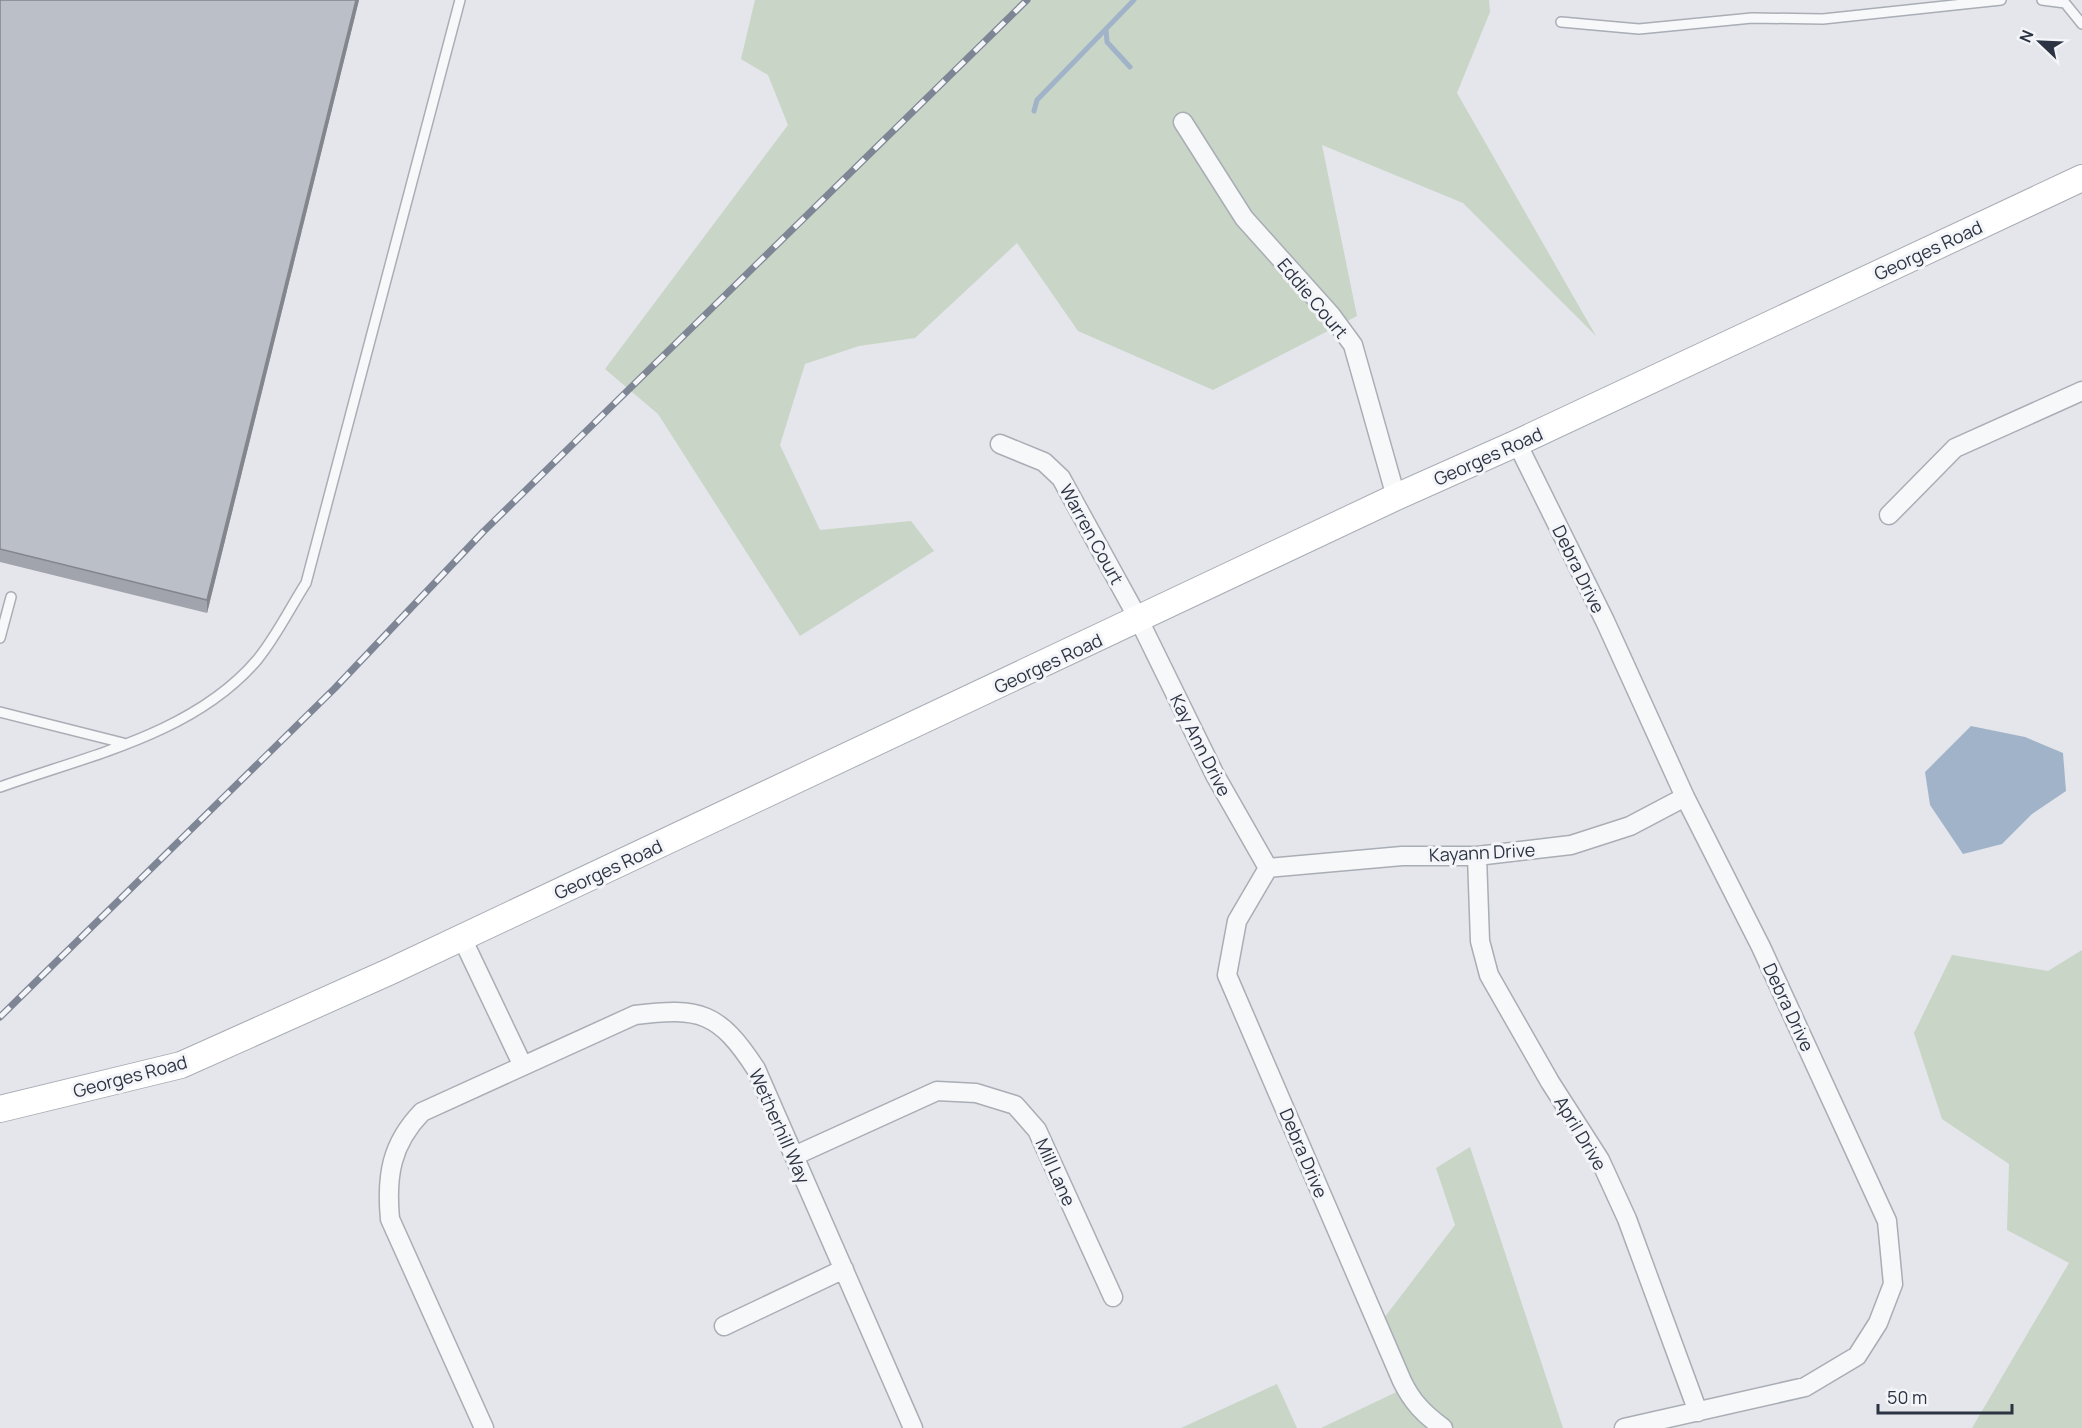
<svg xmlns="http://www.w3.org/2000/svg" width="2082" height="1428" viewBox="0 0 2082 1428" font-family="Manrope,sans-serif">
  <rect width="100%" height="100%" fill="#e4e6eb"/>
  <path fill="#c9d5c6" d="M755 0H1489L1490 12 1457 93 1596 336 1463 203 1322 145 1357 316 1213 390 1078 331 1017 243 915 338 859 346 805 364 780 445 820 530 911 521 934 551 800 636 658 414 605 369 788 125 768 75 741 59Z
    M2082 950V1428H1972L2069 1263 2007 1230 2009 1164 1942 1119 1914 1033 1952 955 2048 971Z
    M1470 1147 1563 1428H1321L1409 1386 1381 1322 1455 1225 1436 1168Z
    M1277 1384 1297 1428H1181Z"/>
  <path fill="#a1b3c9" d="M1971 726 2025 737 2063 753 2066 791 2032 814 2002 844 1963 854 1930 805 1925 772Z"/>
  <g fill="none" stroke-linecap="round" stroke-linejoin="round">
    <path stroke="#a1b3c9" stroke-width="5" d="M1106 29 1107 42 1130 67
      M1034 111 1037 100 1134 0"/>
    <defs>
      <path id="lane" d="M2042 0 2065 3 2082 24
        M1561 22 1639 29 1752 18 1823 19 2001 0
        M0 638 11 597
        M0 712 123 743
        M0 787C87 756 194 734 257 660 276 637 290 608 306 583L460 0"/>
      <path id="street" d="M1183 122 1244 218 1331 315 1353 345 1396 497
        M1517 443 1605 621 1685 797 1761 947 1887 1221 1893 1284 1878 1323 1857 1356 1805 1387 1624 1428
        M1000 444 1044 462 1061 478 1139 620 1215 775 1268 868
        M1889 515 1955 448 2082 391
        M1477 856 1480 941 1489 975 1550 1082 1600 1160 1627 1219 1698 1412
        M1268 868 1237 921 1227 975 1402 1381C1412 1402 1424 1414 1443 1428
        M1268 868 1402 856H1477L1571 845 1630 826 1685 797
        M462 938 523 1066
        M794 1156 937 1091 976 1093 1015 1105 1037 1130 1113 1297
        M724 1326 844 1269
        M484 1428 390 1219C386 1176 391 1144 422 1112L635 1015C700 1007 719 1012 756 1069L913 1428"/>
      <path id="secondary" d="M0 1109 181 1065 391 971 1396 497 1517 443 2082 178"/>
    </defs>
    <use href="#lane" stroke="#a9adb5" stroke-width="12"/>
    <use href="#street" stroke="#a9adb5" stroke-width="21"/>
    <use href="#secondary" stroke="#a9adb5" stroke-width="28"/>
    <use href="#lane" stroke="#f7f8f9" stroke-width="9"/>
    <use href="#street" stroke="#f7f8f9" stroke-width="18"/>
    <use href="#secondary" stroke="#fff" stroke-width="26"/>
    <defs>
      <path id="rail" d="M0 1017 335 688 483 532 1027 0"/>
    </defs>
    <use href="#rail" stroke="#7e8594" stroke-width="7"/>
    <use href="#rail" stroke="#f4f5f8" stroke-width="4.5" stroke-dasharray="14" stroke-linecap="butt"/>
  </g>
  <path fill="#a1a4ac" d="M0 0H359L207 613 0 562Z"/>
  <path fill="#83868c" d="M356 0H359L207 613V600Z"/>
  <path fill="#bbbfc8" stroke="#83868c" stroke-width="1.5" d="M0 0H356L207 600 0 549Z"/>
  <g text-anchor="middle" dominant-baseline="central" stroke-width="6" stroke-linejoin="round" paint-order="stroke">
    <g font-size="18" fill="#2c3343" stroke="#f4f5f8">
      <text transform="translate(1928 250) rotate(-25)">Georges Road</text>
      <text transform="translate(1313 298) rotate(50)">Eddie Court</text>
      <text transform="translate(1488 456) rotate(-24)">Georges Road</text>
      <text transform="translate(1092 534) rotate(61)">Warren Court</text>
      <text transform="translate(1579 569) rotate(64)">Debra Drive</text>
      <text transform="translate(1048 663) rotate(-25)">Georges Road</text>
      <text transform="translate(1201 745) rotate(63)">Kay Ann Drive</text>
      <text transform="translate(1482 852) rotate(-3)">Kayann Drive</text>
      <text transform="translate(608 869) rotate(-25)">Georges Road</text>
      <text transform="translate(1789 1007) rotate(65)">Debra Drive</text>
      <text transform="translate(130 1076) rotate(-15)">Georges Road</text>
      <text transform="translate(780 1126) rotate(66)">Wetherhill Way</text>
      <text transform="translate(1581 1133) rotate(59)">April Drive</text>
      <text transform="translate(1304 1153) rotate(67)">Debra Drive</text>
      <text transform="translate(1056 1172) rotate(66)">Mill Lane</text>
    </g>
  </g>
  <g transform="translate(2040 42) rotate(293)" stroke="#f4f5f8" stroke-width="4.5" paint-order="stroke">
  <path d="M0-4.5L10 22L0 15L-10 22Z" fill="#2c3343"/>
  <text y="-9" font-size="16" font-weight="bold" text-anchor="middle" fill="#2c3343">N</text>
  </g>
  <path d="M1878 1404v9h134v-9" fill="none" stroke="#2c3343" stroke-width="3"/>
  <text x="1887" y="1404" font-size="18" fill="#2c3343" stroke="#f4f5f8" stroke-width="4.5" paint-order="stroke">50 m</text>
</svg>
